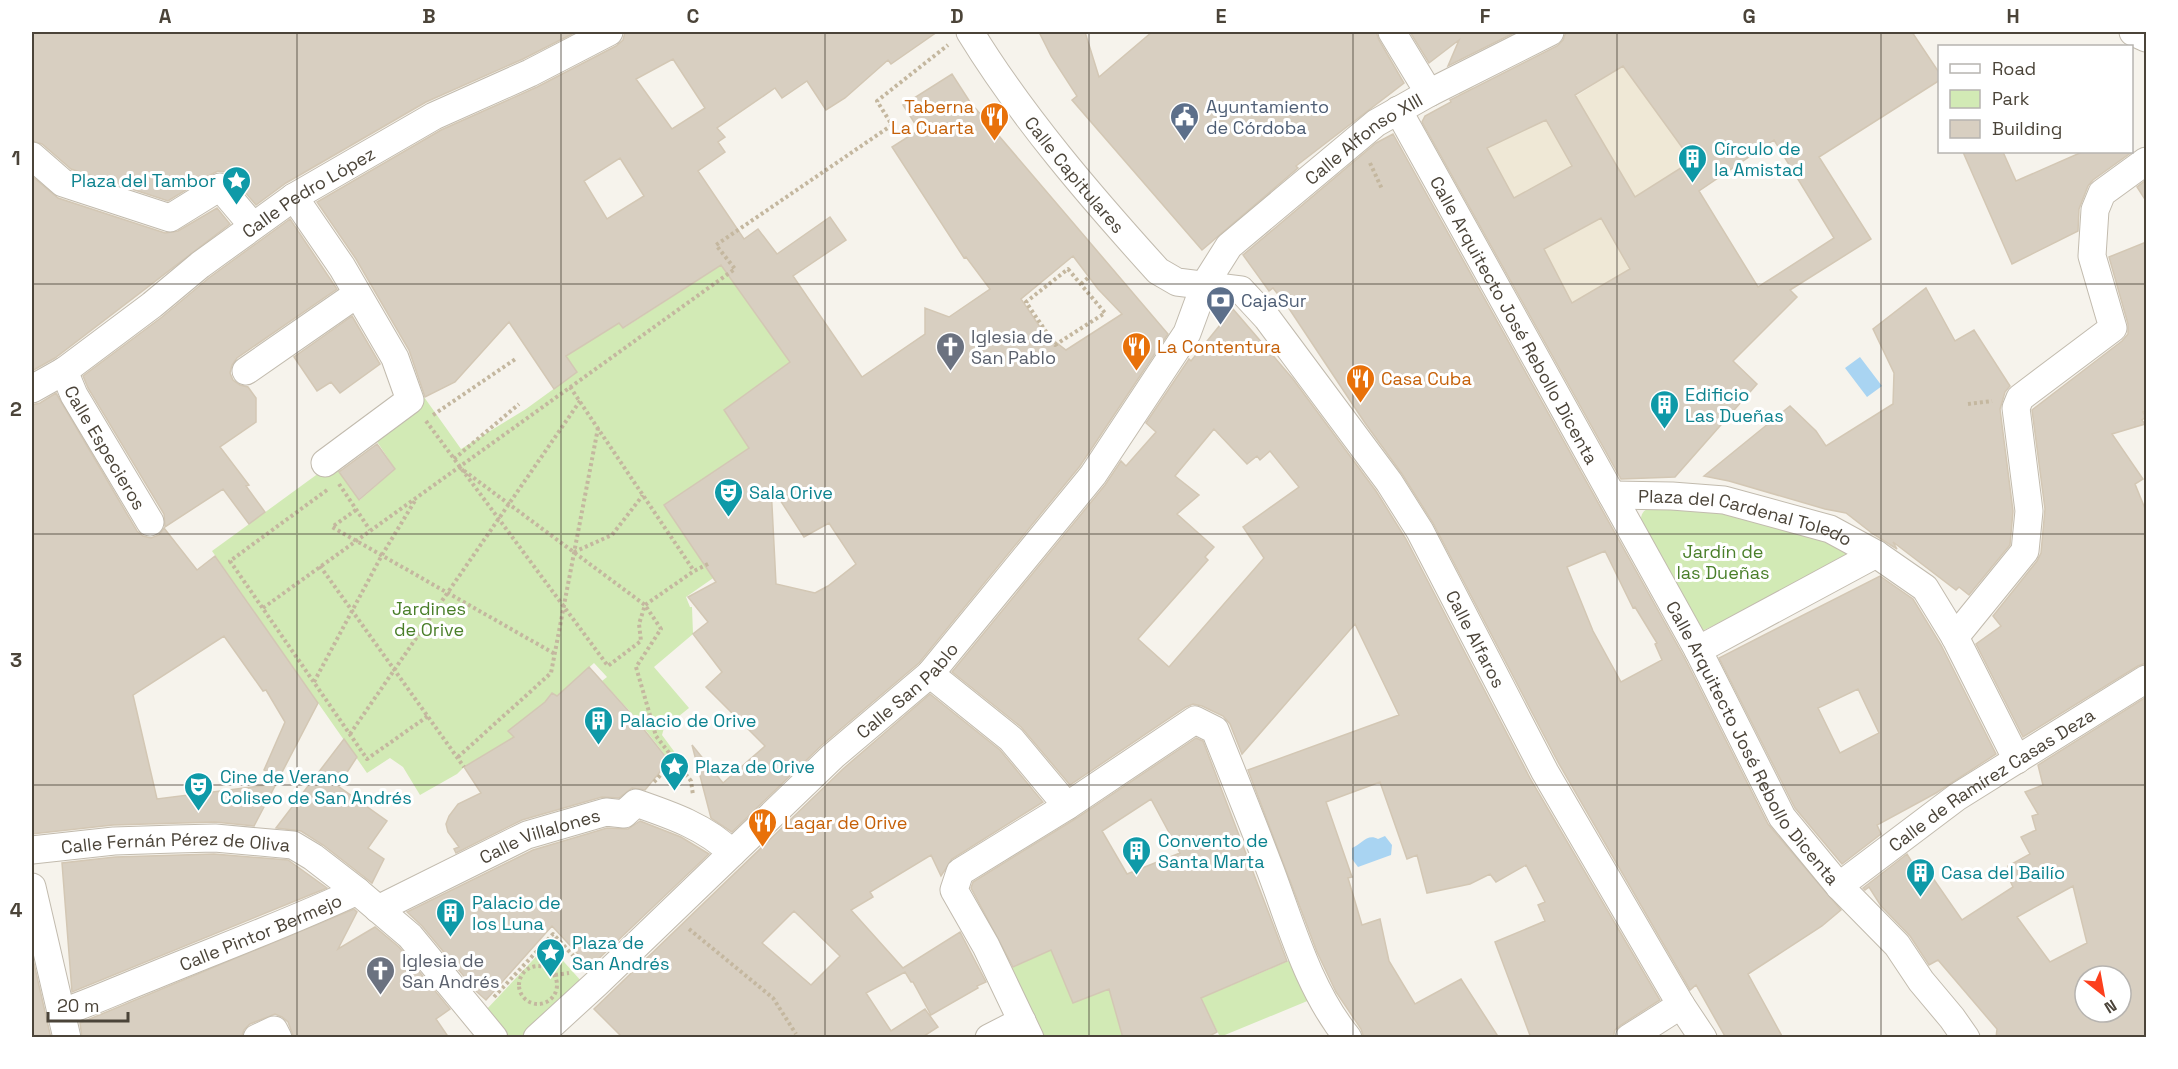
<svg xmlns="http://www.w3.org/2000/svg" width="2178" height="1069" viewBox="0 0 2178 1069" font-family="'Space Grotesk',sans-serif">
  <rect width="100%" height="100%" fill="#f6f3ec"/>
  <path fill="#efe8d6" d="M1623 66 1692 161 1634 411 1597 437 1423 120 1425 116 1460 97 1457 90 1470 83 1474 89 1494 78 1520 127 1559 107Z"/>
  <path fill="#d2eab5" d="M721 265 790 362 724 410 749 448 664 505 695 551 729 567 686 597 690 607H692L693 634 654 667 689 708 664 728 662 735 676 754 669 760 637 719 602 681 607 677 594 663 557 697 552 693 518 740 464 767 457 774 420 795 403 767 390 758 367 773 212 551 334 462 360 500 395 469 372 434 424 397 461 449 526 409 577 372 566 356 601 334 617 320 624 328Z
    M1722 506 1820 539 1856 556 1700 632 1641 520C1641 513 1644 510 1651 507Z
    M548 944 582 982 525 1037H510L486 1010Z
    M1051 950 1073 1003 1109 989 1131 1032 1120 1037H1035L1007 970Z
    M1298 957 1317 997 1220 1037 1201 998Z"/>
  <path fill="#a9d4f2" d="M1860 357 1882 386 1867 397 1845 368Z
    M1385 836 1392 845 1391 855 1358 867 1352 859V848C1361 845 1367 833 1378 839Z"/>
  <path fill="#d8cfc1" stroke="#d3c7b4" stroke-width="1.5" fill-rule="evenodd" d="M32 32H576L523 59 426 102 286 183 256 205 232 177 226 172 218 171 212 174 168 201 71 169 42 144 32 141Z
    M625 32H937L891 64 888 60 845 98 826 110 807 81 782 98 775 88 717 128 725 137 718 142 725 152 698 171 744 239 758 229 777 254 830 217 846 240 793 276 862 377 925 334V308L949 317 990 289 966 257 964 258 892 147 919 130 903 105 952 74 970 102 1168 334 1080 466 919 663 822 745 732 832 711 818 692 745 723 783 765 746 706 687 722 672 693 634 708 622 688 597 716 582 664 505 749 448 724 410 790 362 721 265 623 328 619 323 566 356 577 372 554 389 509 322 455 382 425 397 409 350 356 259 317 202 441 130 537 87 616 46 623 40ZM673 59 705 108 672 129 636 79ZM620 158 644 196 607 219 584 181ZM1073 256 1098 289 1122 314 1066 350 1044 333 1021 299ZM771 486 804 537 829 523 856 564 828 586 815 593 776 584Z
    M1039 32H1085L1099 77 1152 32H1376L1379 40 1404 83 1296 166 1298 168 1202 250 1072 100 1077 96 1051 56Z
    M1410 32H1516L1448 66 1459 40 1429 63Z
    M1566 32H1912L1940 74V80L1819 157 1871 239 1790 290 1797 297 1733 361 1757 384 1675 477 1621 479 1422 122 1425 116 1451 102 1450 100 1557 46 1563 40ZM1623 66 1692 161 1635 197 1575 95ZM1546 120 1572 166 1514 198 1487 148ZM1774 140 1834 238 1758 287 1699 191ZM1601 218 1630 269 1572 303 1544 249Z
    M1393 134 1684 657 1768 824 1841 910 1822 926 1748 974 1783 1038H1726L1696 985 1690 990 1559 764 1433 523 1402 474 1365 423 1288 307 1273 288 1269 291 1243 255 1376 143ZM1605 551 1633 608 1635 607 1657 643 1655 644 1662 660 1621 682 1593 631 1567 567Z
    M1963 152H2003L2016 181 2082 152H2132L2093 180 2088 186 2079 209 2078 231 2012 264Z
    M32 176 58 198 165 233 178 231 217 208 230 224 55 358 32 371Z
    M2146 180V201L2137 187Z
    M290 219 337 289 237 358 232 365 230 373 233 380 240 385 248 387 256 398V422L220 447 249 485 246 486 265 512 249 524 223 489 165 527 164 514 88 388 83 376 162 317 210 277Z
    M2146 242V410L2143 412 2146 417 2142 420 2145 424 2112 434 2143 479 2135 484 2146 511V663L2138 666 2023 737 1976 644 2001 626 1993 616 2037 561 2041 553 2045 509 2032 410 2122 341 2128 334V324L2109 257Z
    M1926 288 1955 341 1974 330 2010 386 2005 392 2000 409 2013 511 2010 545 1969 595 1959 587 1956 590 1893 542 1897 549 1873 534 1846 513 1825 509 1729 481 1704 476 1790 406 1816 431 1826 446 1893 404 1894 373 1873 329Z
    M1233 309 1293 379 1376 491 1406 539 1531 780 1660 1000 1621 1025 1615 1030 1613 1038H1531L1495 942 1545 921 1538 905 1545 902 1526 865 1496 882 1490 874 1470 884 1427 893 1417 855 1407 859 1380 782 1326 802 1352 877 1348 878 1362 925 1380 919 1389 961 1415 1004 1461 979 1499 1038H1364L1361 1029 1336 992 1317 952 1248 770 1399 715 1355 624 1242 754 1230 724 1223 716 1202 706 1193 704 1186 707 1070 785 1021 727 952 672 1105 485 1121 461 1126 466 1156 432 1146 423 1189 359 1191 361ZM1214 429 1247 464 1257 456 1260 460 1270 451 1299 487 1243 527 1264 558 1169 667 1138 639 1208 560 1205 557 1214 547 1177 514 1199 495 1175 476Z
    M352 316 380 364 340 393 331 382 317 391 294 357Z
    M56 393 137 531 143 536 151 538 159 535 164 528 197 570 215 556 318 703 279 778 264 770 285 722 266 690 263 691 224 636 133 695 157 799 276 784 254 826 215 822 113 825 32 834V405L40 403Z
    M377 444 395 469 359 500 339 472Z
    M1880 576 1913 599 1941 645 1996 754 1936 793 1877 825 1881 834 1842 864 1795 808 1719 658ZM1858 689 1879 733 1840 753 1818 708Z
    M589 667 634 717 669 761 645 790 632 788 619 798 602 797 522 820 456 853 454 849 459 847 448 832 446 824 449 816 458 804 481 793 464 767 514 737 508 731 545 702 552 693 557 696Z
    M930 694 1000 750 1043 802 952 859 941 876 931 855 870 892 873 897 851 910 903 968 960 932 986 982 977 986 978 988 931 1015 913 982H911L905 972 866 993 891 1031 925 1009 938 1027 921 1038H623L594 1009 844 768ZM794 911 840 956 811 985 762 943Z
    M2146 697V1038H1996L1997 1029 1938 960 1929 965 1910 936 1881 906 1869 887 1865 890 1863 888 1907 854 1920 875 1928 871 1962 920 2013 887 2007 874 2010 872 2008 866 2030 854 2021 837 2036 830 2032 816 2038 814 2025 792 2043 785 2038 765ZM2073 886 2087 943 2050 962 2017 917ZM2085 976H2121V1012H2085Z
    M1196 738 1203 741 1287 961 1201 998 1217 1032 1206 1038H1123L1109 989 1073 1003 1051 950 1013 967 971 888 973 882 1075 819ZM1151 799 1180 853 1127 874 1102 831Z
    M344 739 357 757 338 786 387 821 368 848 384 859 372 883 323 845 301 831 276 828Z
    M640 821 681 837 709 854 590 967 552 926 486 1000 477 992 422 926 407 912 533 850 607 828 628 829Z
    M214 854 288 860 327 888 72 992 62 863 115 857Z
    M354 909 357 912 338 949 375 927 399 947 450 1009 436 1019 449 1038H294L288 1022 282 1017 275 1014 250 1024 244 1030 241 1038H82L80 1023Z
    M32 955 51 1038H32Z"/>
  <g fill="none" stroke-linecap="round" stroke-linejoin="round">
    <defs>
      <g id="street">
        <path id="s1" d="M970 32C1022 117 1091 197 1158 271L1177 282 1241 290 1267 318 1389 482 1420 531 1545 772 1681 1005 1703 1038"/>
        <path d="M1392 32 1429 93"/>
        <path d="M2133 32 2146 38"/>
        <path id="s2" d="M1398 110 1698 650 1782 817 1839 886 1897 945 1921 981 1952 1018 1966 1038"/>
        <path d="M32 156 63 183 170 218 220 187 253 226"/>
        <path d="M294 197 342 267 395 358 410 400 325 463"/>
        <path id="s3" d="M64 371 74 395 150 522"/>
        <path d="M246 371 357 294"/>
        <path id="s4" d="M32 389 64 371 152 305 200 265 294 197 434 116 530 73 609 32"/>
        <path id="s5" d="M1612 495 1672 496 1724 500 1830 529 1876 554 1925 588 1955 637 2017 760"/>
        <path d="M1955 637 2025 551 2029 511 2016 408 2020 398 2113 328 2092 256 2095 210 2102 193 2146 161"/>
        <path d="M1698 650 1876 554"/>
        <path d="M930 674 1011 739 1067 806"/>
        <path id="s6" d="M32 850 114 841 175 839 215 838 293 845 313 857 357 891 410 936 494 1038"/>
        <path id="s7" d="M1839 886 1957 797 2146 679"/>
        <path d="M32 887 67 1038"/>
        <path id="s8" d="M378 909 527 835 606 812 624 814 636 803C671 815 706 827 732 853"/>
        <path id="s9" d="M63 1012C92 1002 120 989 148 978 218 949 289 923 357 891"/>
        <path d="M257 1038 274 1030 278 1038"/>
        <path id="s10" d="M537 1038 597 983 833 756 930 674 1093 475 1187 333 1205 284 1229 246 1376 123 1429 93 1550 32"/>
        <path d="M989 1038 1022 1021"/>
        <path d="M1030 1038 986 946 954 890 960 872 1067 806 1195 720 1215 730C1234 777 1253 824 1271 872 1292 928 1309 990 1348 1038"/>
        <path d="M1629 1038 1681 1005"/>
      </g>
    </defs>
    <use href="#street" stroke="#c2bbae" stroke-width="29"/>
    <path stroke="#c4b79f" stroke-width="4" stroke-dasharray="3 3" stroke-linecap="butt" d="M1370 163 1382 189
      M1068 269 1105 313 1055 345 1026 302Z
      M1081 284 1089 277
      M570 387 694 571
      M1968 404 1992 401
      M433 415 517 358
      M426 421 608 666 641 641 639 624 645 605 694 571 710 563
      M454 459 519 404
      M459 467 645 605 661 629 636 667 656 736 691 781 693 795
      M339 484 370 530
      M327 490 230 561 367 759 428 716
      M356 510 332 527 555 654
      M574 552 612 535 643 495
      M320 566 464 767
      M263 608 735 269 716 245 892 125 877 101 948 45
      M314 682 382 555 416 499
      M350 734 580 401
      M458 757 551 673 598 428
      M654 782 675 760
      M689 929 773 998 796 1034
      M519 985a19 19 0 1 1 38 0a19 19 0 1 1-38 0Z
      M555 975 569 973
      M494 997 553 934 581 964"/>
    <use href="#street" stroke="#fff" stroke-width="27"/>
  </g>
  <path fill="none" stroke="#4b4439" stroke-width="1.5" stroke-opacity="0.55" d="M297 32V1038M561 32V1038M825 32V1038M1089 32V1038M1353 32V1038M1617 32V1038M1881 32V1038M32 284H2146M32 534H2146M32 785H2146"/>
  <defs>
    <symbol id="restaurant-pin" viewBox="-11 -11 22 30"><path d="M0 17L-7.5 6A9.5 9.5 0 1 1 7.5 6Z" fill="#e8710a" stroke="#fff"/><path d="M-5-6h1v4h1v-4h1v4h1v-4h1v5L-1.5 .5V6h-2V.5L-5-1ZM5-6V6H3V1.5H1.5Q1.5-4 5-6Z" fill="#fff"/></symbol>
    <symbol id="civic-pin" viewBox="-11 -11 22 30"><path d="M0 17L-7.5 6A9.5 9.5 0 1 1 7.5 6Z" fill="#5c6f8a" stroke="#fff"/><path d="M-.6-6.5H3V-4.5H.6V-3L4-1V1h2V6H-6V1h2V-1L-.6-3ZM-1.2 2.5V6h2.4V2.5Z" fill="#fff"/></symbol>
    <symbol id="building-pin" viewBox="-11 -11 22 30"><path d="M0 17L-7.5 6A9.5 9.5 0 1 1 7.5 6Z" fill="#0f9aa8" stroke="#fff"/><path d="M-4-6H4V6H1V3H-1V6H-4ZM-2.5-4.3h1.7v1.8h-1.7ZM.8-4.3h1.7v1.8H.8ZM-2.5-1h1.7V.8h-1.7ZM.8-1h1.7V.8H.8Z" fill="#fff"/></symbol>
    <symbol id="sight-pin" viewBox="-11 -11 22 30"><path d="M0 17L-7.5 6A9.5 9.5 0 1 1 7.5 6Z" fill="#0f9aa8" stroke="#fff"/><path d="M0-6L1.8-2.2L6-1.7L2.9 1.2L3.7 5.4L0 3.3L-3.7 5.4L-2.9 1.2L-6-1.7L-1.8-2.2Z" fill="#fff"/></symbol>
    <symbol id="bank-pin" viewBox="-11 -11 22 30"><path d="M0 17L-7.5 6A9.5 9.5 0 1 1 7.5 6Z" fill="#5c6f8a" stroke="#fff"/><path d="M-6-4H6V4H-6ZM0-2.3a2.3 2.3 0 1 0 0 4.6a2.3 2.3 0 1 0 0-4.6Z" fill="#fff"/></symbol>
    <symbol id="church-pin" viewBox="-11 -11 22 30"><path d="M0 17L-7.5 6A9.5 9.5 0 1 1 7.5 6Z" fill="#6b7280" stroke="#fff"/><path d="M-1.2-6h2.4v3.5h3.3v2.4h-3.3V6h-2.4V-.1h-3.3v-2.4h3.3Z" fill="#fff"/></symbol>
    <symbol id="theatre-pin" viewBox="-11 -11 22 30"><path d="M0 17L-7.5 6A9.5 9.5 0 1 1 7.5 6Z" fill="#0f9aa8" stroke="#fff"/><path d="M-5-5.5Q0-4 5-5.5V0Q5 5 0 6Q-5 5-5 0ZM-3.3-2.5H-1v1.5H-3.3ZM1-2.5H3.3v1.5H1ZM-2.8 1Q0 5.5 2.8 1Z" fill="#fff"/></symbol>
  </defs>
  <g fill-rule="evenodd">
    <use href="#restaurant-pin" x="978" y="100" width="33" height="45"/>
    <use href="#civic-pin" x="1168" y="100" width="33" height="45"/>
    <use href="#building-pin" x="1676" y="142" width="33" height="45"/>
    <use href="#sight-pin" x="220" y="164" width="33" height="45"/>
    <use href="#bank-pin" x="1204" y="284" width="33" height="45"/>
    <use href="#church-pin" x="934" y="330" width="33" height="45"/>
    <use href="#restaurant-pin" x="1120" y="330" width="33" height="45"/>
    <use href="#restaurant-pin" x="1344" y="362" width="33" height="45"/>
    <use href="#building-pin" x="1648" y="388" width="33" height="45"/>
    <use href="#theatre-pin" x="712" y="476" width="33" height="45"/>
    <use href="#building-pin" x="582" y="704" width="33" height="45"/>
    <use href="#sight-pin" x="658" y="750" width="33" height="45"/>
    <use href="#theatre-pin" x="182" y="770" width="33" height="45"/>
    <use href="#restaurant-pin" x="746" y="806" width="33" height="45"/>
    <use href="#building-pin" x="1120" y="834" width="33" height="45"/>
    <use href="#building-pin" x="1904" y="856" width="33" height="45"/>
    <use href="#building-pin" x="434" y="896" width="33" height="45"/>
    <use href="#sight-pin" x="534" y="936" width="33" height="45"/>
    <use href="#church-pin" x="364" y="954" width="33" height="45"/>
  </g>
  <g text-anchor="middle" dominant-baseline="central" stroke-width="6" stroke-linejoin="round" paint-order="stroke">
    <g font-size="18" fill="#c56008" stroke="#fff" text-anchor="start">
      <text x="974" y="106" text-anchor="end">Taberna<tspan x="974" dy="21">La Cuarta</tspan></text>
      <text x="1157" y="346">La Contentura</text>
      <text x="1381" y="378">Casa Cuba</text>
      <text x="784" y="822">Lagar de Orive</text>
    </g>
    <g font-size="18" fill="#4e5e75" stroke="#fff" text-anchor="start">
      <text x="1206" y="106">Ayuntamiento<tspan x="1206" dy="21">de Córdoba</tspan></text>
      <text x="1241" y="300">CajaSur</text>
    </g>
    <g font-size="18" fill="#4b4439" stroke="#fff">
      <text stroke="none"><textPath href="#s10" startOffset="1233">Calle Alfonso XIII</textPath></text>
      <text stroke="none"><textPath href="#s1" startOffset="177">Calle Capitulares</textPath></text>
      <text stroke="none"><textPath href="#s4" startOffset="340">Calle Pedro López</textPath></text>
      <text stroke="none"><textPath href="#s2" startOffset="240">Calle Arquitecto José Rebollo Dicenta</textPath></text>
      <text stroke="none"><textPath href="#s3" startOffset="87">Calle Especieros</textPath></text>
      <text stroke="none"><textPath href="#s5" startOffset="136">Plaza del Cardenal Toledo</textPath></text>
      <text stroke="none"><textPath href="#s1" startOffset="813">Calle Alfaros</textPath></text>
      <text stroke="none"><textPath href="#s10" startOffset="508">Calle San Pablo</textPath></text>
      <text stroke="none"><textPath href="#s2" startOffset="726">Calle Arquitecto José Rebollo Dicenta</textPath></text>
      <text stroke="none"><textPath href="#s7" startOffset="186">Calle de Ramírez Casas Deza</textPath></text>
      <text stroke="none"><textPath href="#s8" startOffset="178">Calle Villalones</textPath></text>
      <text stroke="none"><textPath href="#s6" startOffset="144">Calle Fernán Pérez de Oliva</textPath></text>
      <text stroke="none"><textPath href="#s9" startOffset="213">Calle Pintor Bermejo</textPath></text>
    </g>
    <g font-size="18" fill="#0d838f" stroke="#fff" text-anchor="start">
      <text x="1714" y="148">Círculo de<tspan x="1714" dy="21">la Amistad</tspan></text>
      <text x="216" y="180" text-anchor="end">Plaza del Tambor</text>
      <text x="1685" y="394">Edificio<tspan x="1685" dy="21">Las Dueñas</tspan></text>
      <text x="749" y="492">Sala Orive</text>
      <text x="620" y="720">Palacio de Orive</text>
      <text x="695" y="766">Plaza de Orive</text>
      <text x="220" y="776">Cine de Verano<tspan x="220" dy="21">Coliseo de San Andrés</tspan></text>
      <text x="1158" y="840">Convento de<tspan x="1158" dy="21">Santa Marta</tspan></text>
      <text x="1941" y="872">Casa del Bailío</text>
      <text x="472" y="902">Palacio de<tspan x="472" dy="21">los Luna</tspan></text>
      <text x="572" y="942">Plaza de<tspan x="572" dy="21">San Andrés</tspan></text>
    </g>
    <g font-size="18" fill="#5b616d" stroke="#fff" text-anchor="start">
      <text x="971" y="336">Iglesia de<tspan x="971" dy="21">San Pablo</tspan></text>
      <text x="402" y="960">Iglesia de<tspan x="402" dy="21">San Andrés</tspan></text>
    </g>
    <g font-size="18" fill="#4a7f2a" stroke="#fff">
      <text x="1723" y="551">Jardín de<tspan x="1723" dy="21">las Dueñas</tspan></text>
      <text x="429" y="608">Jardines<tspan x="429" dy="21">de Orive</tspan></text>
    </g>
  </g>
  <rect width="2178" height="1069" fill="none" stroke="#ffffff" stroke-width="66"/>
  <rect x="1938" y="45" width="195" height="108" fill="#ffffff" stroke="#b7b4b0" stroke-width="1.5"/>
  <rect x="1950" y="64" width="30" height="9" fill="#ffffff" stroke="#b7b4b0" stroke-width="1.5"/>
  <text x="1992" y="75" font-size="18" fill="#4b4439">Road</text>
  <rect x="1950" y="90" width="30" height="18" fill="#d2eab5" stroke="#b7b4b0" stroke-width="1.5"/>
  <text x="1992" y="105" font-size="18" fill="#4b4439">Park</text>
  <rect x="1950" y="120" width="30" height="18" fill="#d8cfc1" stroke="#b7b4b0" stroke-width="1.5"/>
  <text x="1992" y="135" font-size="18" fill="#4b4439">Building</text>
  <g transform="translate(2103 994) rotate(149)"><circle r="28" fill="#ffffff" stroke="#b7b4b0" stroke-width="1.5"/>
  <path d="M0-4.5L10 22L0 15L-10 22Z" fill="#fc3f1d"/>
  <text y="-9" font-size="16" font-weight="bold" text-anchor="middle" fill="#4b4439">N</text>
  </g>
  <path d="M48 1012v9h80v-9" fill="none" stroke="#4b4439" stroke-width="3"/>
  <text x="57" y="1012" font-size="18" fill="#4b4439" stroke="#ffffff" stroke-width="4.5" paint-order="stroke">20 m</text>
  <rect x="33" y="33" width="2112" height="1003" fill="none" stroke="#4b4439" stroke-width="2"/>
  <g font-size="20" text-anchor="middle" font-weight="bold" fill="#4b4439">
    <text x="165" y="23">A</text>
    <text x="429" y="23">B</text>
    <text x="693" y="23">C</text>
    <text x="957" y="23">D</text>
    <text x="1221" y="23">E</text>
    <text x="1485" y="23">F</text>
    <text x="1749" y="23">G</text>
    <text x="2013" y="23">H</text>
    <text x="16" y="165">1</text>
    <text x="16" y="416">2</text>
    <text x="16" y="667">3</text>
    <text x="16" y="917">4</text>
  </g>
</svg>
